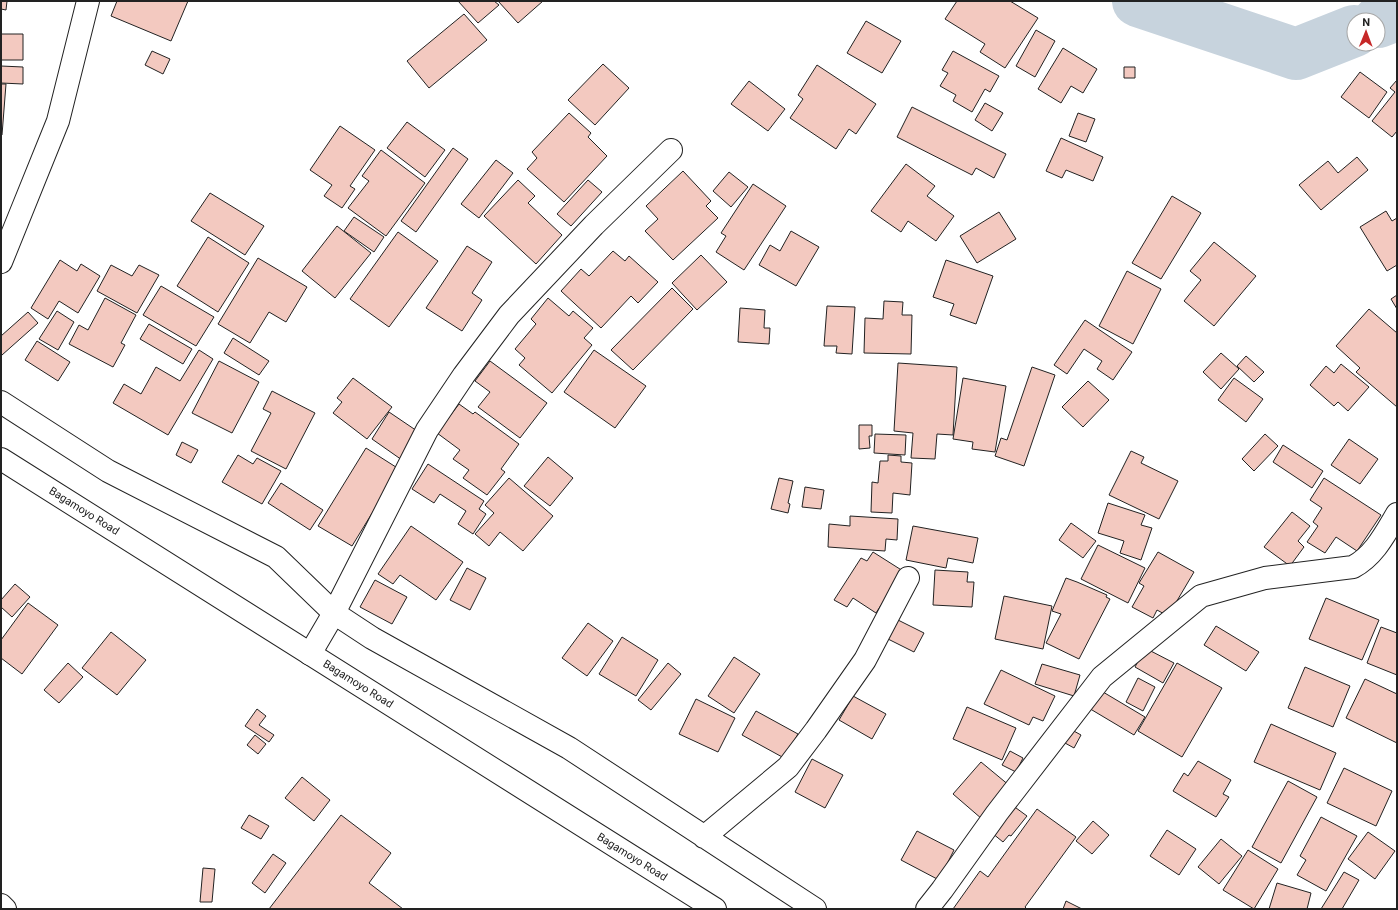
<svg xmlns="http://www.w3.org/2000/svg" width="1398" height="910" viewBox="0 0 1398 910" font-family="Roboto,sans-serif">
  <rect width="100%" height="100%" fill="#fff"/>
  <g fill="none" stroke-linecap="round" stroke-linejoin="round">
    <path stroke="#c7d3dd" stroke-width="52" d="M1138 1 1296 54 1354 31
      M1378 22 1397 15"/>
  </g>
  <path fill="#f3c9c0" stroke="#222" d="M1 1H7L6 10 1 9Z
    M117 1H188L171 41 111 16Z
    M458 1H494L499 5 478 23Z
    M498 1H543L518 23Z
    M957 1H1010L1038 18 1005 68 980 52 985 44 945 19Z
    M464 14 487 40 429 88 407 61Z
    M866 21 901 41 882 73 847 53Z
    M1036 30 1055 41 1035 77 1016 66Z
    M1 34H23V60H1Z
    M1063 48 1097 69 1083 93 1071 86 1061 103 1038 89Z
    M152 51 170 59 163 74 145 65Z
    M953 51 999 76 990 92 985 89 972 112 953 101 956 95 940 86 948 73 942 70Z
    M603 64 629 88 595 125 568 100Z
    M817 65 876 104 856 134 849 129 836 149 790 118 803 99 798 95Z
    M1 66 23 67V84L1 83Z
    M1124 67H1135V78H1124Z
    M1360 72 1387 92 1369 118 1341 97Z
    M1397 80V131L1392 137 1372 121 1395 92 1390 88Z
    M749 81 785 109 768 131 731 104Z
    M1 84H6L2 135H1Z
    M985 103 1003 113 992 131 975 120Z
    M912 107 1006 154 994 178 976 168 972 175 897 137Z
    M569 113 591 133 588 137 607 156 564 202 527 169 537 158 532 152Z
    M1078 113 1095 119 1086 142 1069 136Z
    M407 122 445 150 425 177 387 148Z
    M340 126 375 150 350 186 355 189 342 208 324 196 332 185 310 170Z
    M1061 138 1103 157 1093 181 1066 170 1062 178 1046 171Z
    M453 148 468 159 416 232 401 221Z
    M381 150 425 183 386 236 348 208 369 181 362 176Z
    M1357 157 1368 170 1321 210 1299 185 1328 161 1338 173Z
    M496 160 513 173 479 218 461 204Z
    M906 164 935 186 927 196 954 216 936 241 908 221 901 232 871 211Z
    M683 171 711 201 706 206 718 218 673 260 645 231 658 219 646 206Z
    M729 172 748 187 731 207 713 191Z
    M518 180 535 196 528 203 562 235 536 264 484 216Z
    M588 180 602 192 571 226 557 214Z
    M753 184 786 206 744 270 716 252 726 236 721 233Z
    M210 193 264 226 245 255 191 221Z
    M1172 196 1201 213 1161 279 1132 263Z
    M1386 211 1392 221 1397 218V265L1387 271 1360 227Z
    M999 212 1016 239 977 263 960 236Z
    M354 217 384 237 374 252 344 231Z
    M337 226 371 253 335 298 302 271Z
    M791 231 819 247 796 286 759 265 770 245 780 251Z
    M398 232 438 261 389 327 350 299Z
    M208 237 249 263 218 312 177 286Z
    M1214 242 1256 276 1214 326 1184 301 1201 280 1190 271Z
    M467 246 492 262 472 293 482 300 462 331 426 308Z
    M613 251 625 261 629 256 658 282 638 303 631 296 601 328 561 291 581 269 589 276Z
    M701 255 727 282 697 310 672 283Z
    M258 258 307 287 286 322 269 312 250 343 218 324Z
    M60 260 77 271 81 264 100 276 78 313 59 301 48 319 31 308Z
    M946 260 993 276 976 324 950 315 954 304 933 297Z
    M111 265 132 276 139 265 159 275 137 313 97 291Z
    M1127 271 1161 289 1133 344 1099 326Z
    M161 286 214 317 196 346 143 315Z
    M672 288 693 309 633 370 611 350Z
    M1397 295V309L1391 299Z
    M105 298 136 315 121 343 125 345 113 367 69 344 79 325 88 330Z
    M548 298 569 316 573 311 593 328 584 338 592 345 552 393 519 365 525 358 515 349 536 324 531 319Z
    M884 301 903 302 902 315H912L911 354 864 353 865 318 883 319Z
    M827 306 855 307 852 354 836 353 837 346H824Z
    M740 308 765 310 764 328H770L769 344 738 342Z
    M1369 309 1397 333V407L1356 372 1360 368 1336 346Z
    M57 311 74 322 58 350 39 339Z
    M28 312 38 323 2 355 1 354V336Z
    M1085 320 1132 352 1113 380 1097 369 1102 361 1084 349 1067 374 1054 365Z
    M149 324 192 349 183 364 140 339Z
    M233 338 269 361 259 375 224 353Z
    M37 341 70 362 58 381 25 360Z
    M199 350 213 359 168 435 113 403 124 384 141 394 156 367 180 381Z
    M594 350 646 386 615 428 564 392Z
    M1221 353 1239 369 1221 389 1203 372Z
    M1246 356 1264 372 1254 382 1237 366Z
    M219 361 259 382 232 433 192 413Z
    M490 361 547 403 520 438 478 407 490 392 475 381Z
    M898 363 957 367 953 435 937 434 935 459 911 458 913 433 894 431Z
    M1341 364 1369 387 1348 411 1338 402 1334 406 1310 385 1326 366 1334 373Z
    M1032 367 1055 375 1024 466 995 456 1001 438 1007 440Z
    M353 378 392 407 367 439 333 413 342 402 337 398Z
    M963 378 1006 386 995 452 972 449 973 442 953 439Z
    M1234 378 1263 399 1246 422 1218 400Z
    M1088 381 1109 400 1083 427 1062 407Z
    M272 391 315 413 286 469 251 451 271 413 263 409Z
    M459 404 473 414 475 412 519 444 501 469 505 472 487 495 463 478 469 470 453 459 460 450 437 433Z
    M389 412 420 433 402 460 372 439Z
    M859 425H872V436H869L870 448 859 449Z
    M875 434 906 435 905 455 874 453Z
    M1265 434 1278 446 1254 471 1242 459Z
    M1349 439 1378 459 1360 484 1331 465Z
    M182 442 198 450 191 463 176 455Z
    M1283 445 1323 471 1312 488 1273 462Z
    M366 448 399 469 352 546 318 526Z
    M1131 451 1144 457 1141 463 1178 481 1159 519 1109 495Z
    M238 455 253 464 257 458 281 471 262 504 222 482Z
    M888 455 901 456V462L912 463 910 495 893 493 892 513 871 512 872 482 878 483 880 461H888Z
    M548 457 573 478 550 506 524 486Z
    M428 464 484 501 479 509 486 514 473 534 458 524 466 511 440 494 434 503 412 489Z
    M509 478 553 516 523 551 500 532 489 546 475 534 494 513 485 505Z
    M779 478 793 481 788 503 790 504 788 513 771 509Z
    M1324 478 1381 515 1357 551 1336 537 1325 553 1307 542 1318 526 1313 522 1322 508 1310 500Z
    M281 483 323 510 310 530 268 503Z
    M805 487 824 490 821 509 802 507Z
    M1108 503 1145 515 1141 525 1152 528 1141 560 1120 553 1124 541 1098 533Z
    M1292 512 1310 526 1298 541 1304 547 1290 566 1264 547Z
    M850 516 898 519 897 540 886 539 885 551 828 547 829 524 850 526Z
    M1071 523 1096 541 1083 558 1059 540Z
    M411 526 463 562 436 600 400 575 393 584 378 574Z
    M913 526 978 538 973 563 948 558 946 568 906 560Z
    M1098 545 1145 568 1128 603 1081 579Z
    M873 552 903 571 876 613 853 598 847 607 834 600 861 558 867 561Z
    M1158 552 1194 572 1168 616 1157 610 1153 618 1132 607 1144 586 1139 583Z
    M467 568 486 578 470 610 450 600Z
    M935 570 968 572 967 582H974L972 607 933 605Z
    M1066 578 1077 582 1107 595 1106 597 1110 599 1079 659 1046 643 1061 614 1052 611Z
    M375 580 407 597 392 624 360 607Z
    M15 584 30 597 12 617 1 607V600Z
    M1004 596 1052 606 1043 649 995 639Z
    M1326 598 1379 620 1362 660 1309 639Z
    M28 603 58 625 22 674 1 658V640Z
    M896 619 924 633 914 652 886 638Z
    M588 623 613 641 587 676 562 658Z
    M1216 626 1259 652 1246 671 1204 645Z
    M1381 627 1397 633V675L1367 663Z
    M111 632 146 660 117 695 82 668Z
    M622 637 658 660 636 696 599 674Z
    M1145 648 1174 663 1163 683 1135 667Z
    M734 657 760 674 734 713 708 696Z
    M68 663 83 677 59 703 44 690Z
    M668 663 681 674 651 710 638 700Z
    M1177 663 1222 688 1182 757 1138 731Z
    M1042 664 1080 675 1074 696 1035 684Z
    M1305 667 1350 686 1333 727 1288 708Z
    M1001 670 1055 696 1043 721 1033 717 1029 725 984 704Z
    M1138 678 1155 687 1143 711 1126 702Z
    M1365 679 1397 694V743L1346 718Z
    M1098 689 1145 717 1134 735 1087 707Z
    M853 696 886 714 872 739 839 720Z
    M696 699 735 718 718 752 679 734Z
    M967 707 1016 728 1002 760 953 739Z
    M257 709 266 716 259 725 274 735 269 742 245 726Z
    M756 711 798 734 784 758 742 735Z
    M1271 724 1336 753 1320 790 1254 762Z
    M1072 730 1081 735 1074 748 1065 743Z
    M255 735 266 744 258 754 247 745Z
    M1010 751 1023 758 1016 772 1002 765Z
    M812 759 843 775 825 808 795 792Z
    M1198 761 1231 780 1223 794 1229 797 1216 817 1173 791 1184 773 1188 776Z
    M981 762 1010 786 982 819 953 794Z
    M1344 768 1392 791 1376 826 1327 803Z
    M302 777 330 800 314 821 285 798Z
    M1288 781 1317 797 1281 863 1252 847Z
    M1012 805 1027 816 1011 836 1009 835 1003 842 992 833Z
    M1037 809 1076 837 1025 907 1027 909H953L980 871 988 877Z
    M249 815 269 826 261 839 241 828Z
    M341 815 391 853 369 883 403 909H269Z
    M1321 817 1357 836 1326 891 1297 875 1306 860 1300 856Z
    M1093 821 1109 835 1092 854 1076 841Z
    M1167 830 1196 849 1179 875 1150 856Z
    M917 831 954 850 939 880 901 860Z
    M1368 832 1395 851 1375 879 1348 859Z
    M1221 839 1242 856 1219 884 1198 867Z
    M1248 850 1278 869 1254 909 1223 890Z
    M273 854 286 863 265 893 252 883Z
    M203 868 215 869 212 902H200Z
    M1344 872 1359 880 1342 909H1321Z
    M1277 883 1311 893 1307 909H1269Z
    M1066 901 1082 909H1063Z"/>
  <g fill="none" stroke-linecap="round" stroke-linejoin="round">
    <defs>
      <path id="minor" d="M1 262 58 121 88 1
        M1 402 108 471 276 557 334 613 372 638 569 748 815 909
        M310 654 334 613 427 430 464 375 509 315 594 225 671 150
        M704 837 788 767 816 730 865 660 908 578
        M1 905 5 909
        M927 909 942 890 997 813 1102 677 1201 596 1265 578 1353 567C1374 556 1385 534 1397 514"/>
      <path id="highway" d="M1 459 715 909"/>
    </defs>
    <use href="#minor" stroke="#222" stroke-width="24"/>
    <use href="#highway" stroke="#222" stroke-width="24"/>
    <use href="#minor" stroke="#fff" stroke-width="22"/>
    <use href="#highway" stroke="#fff" stroke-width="22"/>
  </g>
  <g text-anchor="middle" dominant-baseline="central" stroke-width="3" stroke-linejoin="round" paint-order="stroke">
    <g font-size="11" fill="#222" stroke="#fff">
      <text transform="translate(84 511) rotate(32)">Bagamoyo Road</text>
      <text transform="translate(358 684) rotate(32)">Bagamoyo Road</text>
      <text transform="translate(632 857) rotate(32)">Bagamoyo Road</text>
    </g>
  </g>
  <rect width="1398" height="910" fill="none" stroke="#222222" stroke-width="4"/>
  <g transform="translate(1366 32) rotate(1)"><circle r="19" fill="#ffffff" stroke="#a7a7a7"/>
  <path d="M0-3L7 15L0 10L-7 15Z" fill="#c62828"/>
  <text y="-6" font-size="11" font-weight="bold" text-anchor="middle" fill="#222222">N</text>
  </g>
</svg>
